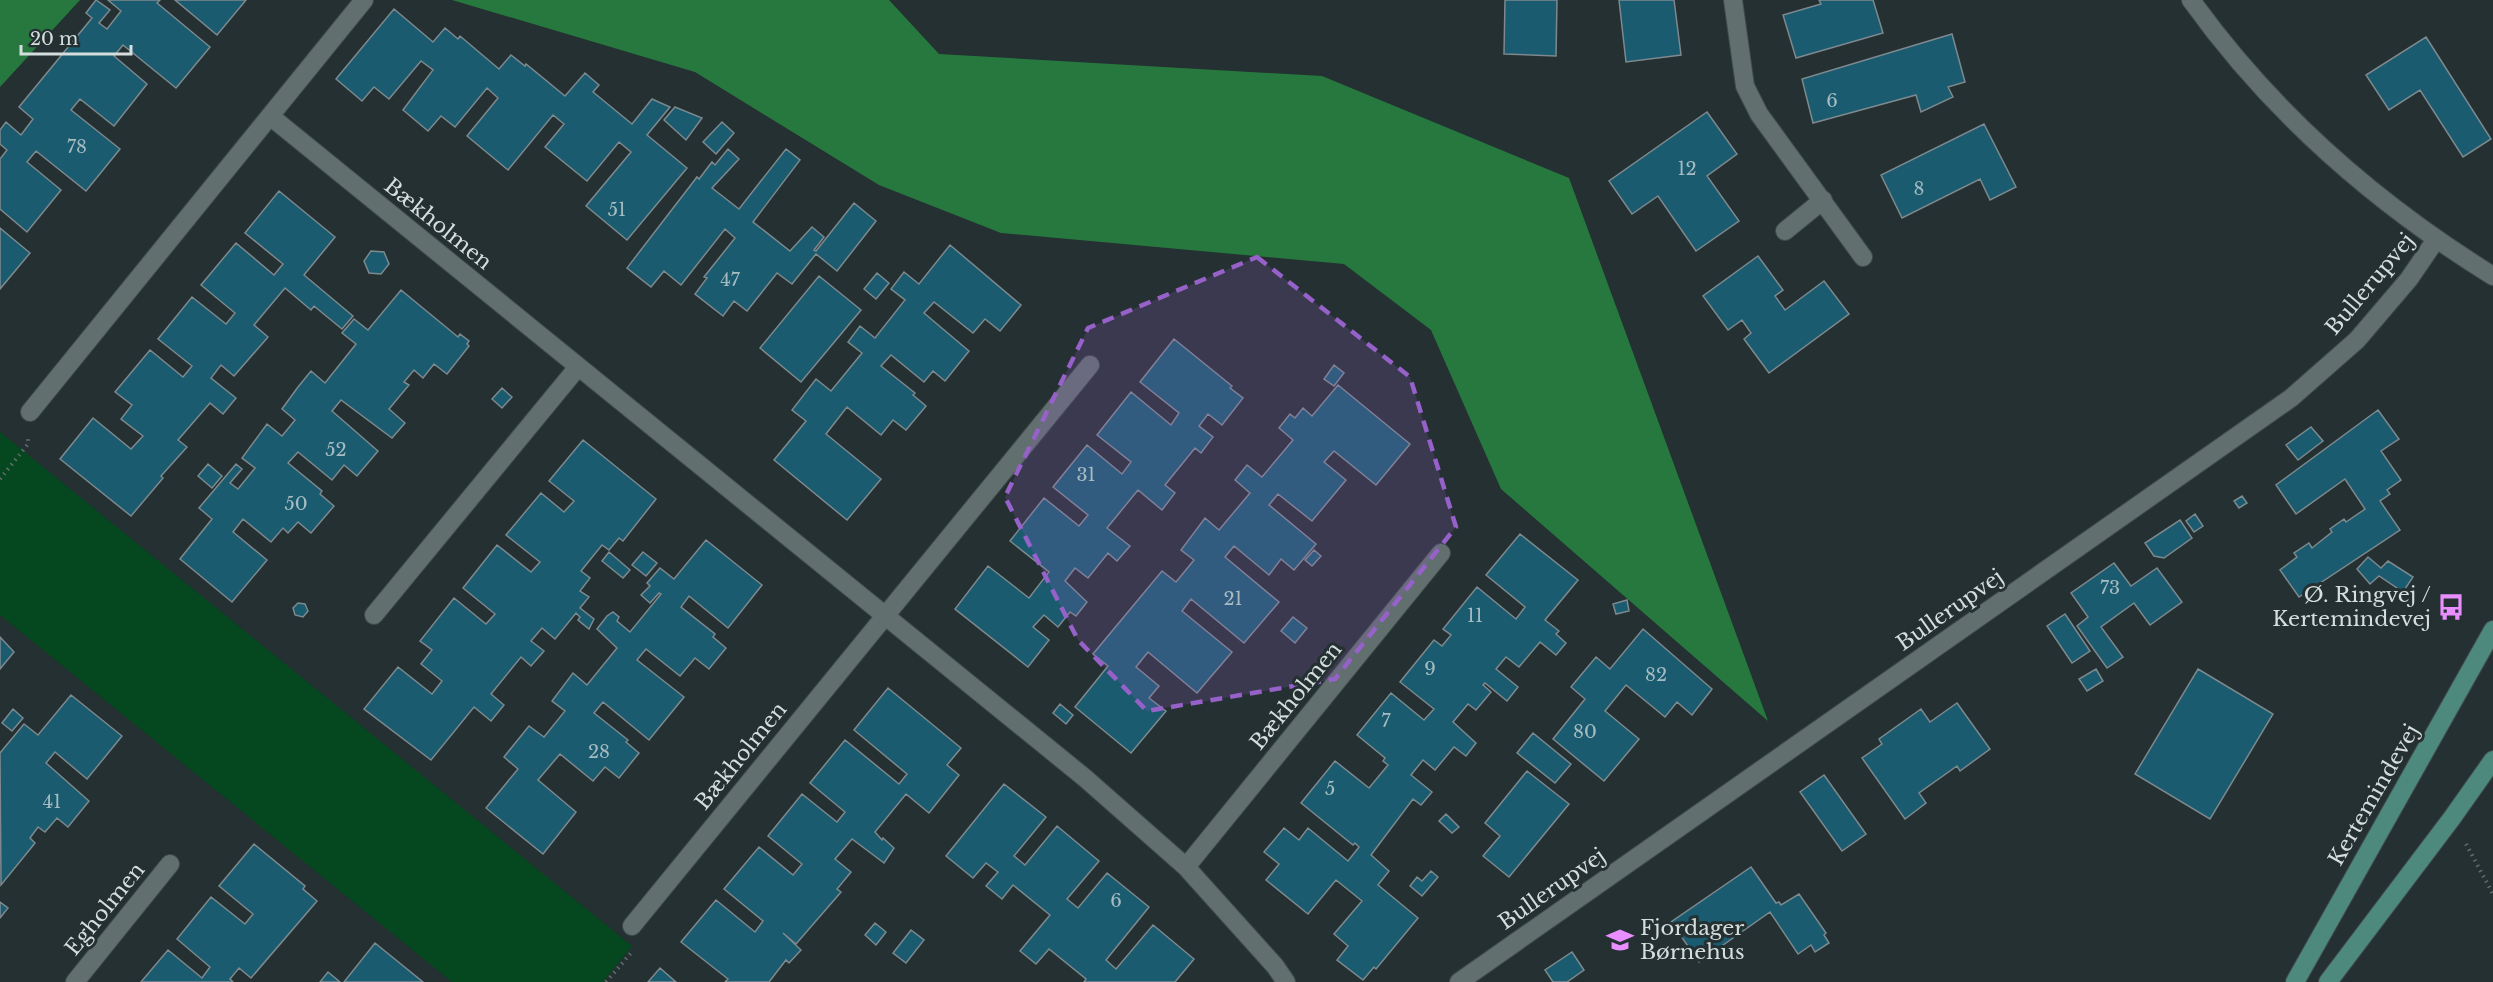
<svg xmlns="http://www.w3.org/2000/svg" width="2493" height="982" viewBox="0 0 2493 982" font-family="'Libre Baskerville',serif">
  <rect width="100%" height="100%" fill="#243031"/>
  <path fill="#05471e" d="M0 432 632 946 603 982H452L0 615Z"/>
  <path fill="#26783f" d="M0 0H80L0 87Z
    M452 0H889L939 54 1322 76 1569 178 1768 721 1501 489 1431 330 1344 264 1001 233 879 185 695 72Z"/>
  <path fill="#1a5b6f" stroke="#7d898e" stroke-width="1.5" d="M96 0 110 10 99 23 107 29 121 11 108 0H160L157 3 210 47 176 88 123 45 114 56 147 84 114 126 80 99 71 110 120 149 86 191 36 151 27 162 61 190 27 232 0 209V159L7 150 0 144V130L6 122 21 135 33 119 19 107 92 18 86 13Z
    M175 0H246L217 35Z
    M1505 0H1557L1556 56 1504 54Z
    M1619 0H1674L1681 55 1626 62Z
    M1819 0H1873L1883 33 1796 58 1783 15 1821 4Z
    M394 9 433 42 445 28 458 39 460 36 499 69 511 55 525 66 526 64 565 96 585 73 599 85 593 92 632 124 652 99 670 107 647 135 687 168 627 240 586 206 631 152 619 142 587 181 545 147 564 124 553 115 508 170 467 136 498 98 487 88 455 127 441 116 428 131 403 110 433 70 421 61 389 99 374 87 362 101 336 79Z
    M1952 34 1965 82 1948 87 1953 97 1921 112 1916 95 1813 123 1802 79Z
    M2426 37 2491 139 2463 157 2420 90 2389 110 2366 75Z
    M675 107 702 118 686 140 664 120Z
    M1707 112 1737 154 1707 176 1739 221 1696 251 1658 196 1632 214 1609 181Z
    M722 122 734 133 716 154 703 142Z
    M1984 124 2016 187 1990 200 1980 179 1902 218 1881 175Z
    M728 149 739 159 712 188 739 209 786 149 800 160 753 222 790 251 812 227 824 237 814 250 816 251 854 203 876 221 837 271 816 254 792 284 777 273 747 311 734 301 723 316 695 294 707 278 704 277 735 238 725 229 681 285 664 271 651 287 627 268 697 177 699 179 712 162 715 165Z
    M279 191 335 237 304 275 353 316 342 329 314 306 311 310 285 288 254 325 268 337 234 376 221 365 211 378 236 398 223 414 210 403 178 440 187 447 161 476 163 478 131 516 60 459 93 418 131 449 143 436 121 419 132 405 115 392 150 350 183 377 192 366 158 339 192 297 226 324 235 313 201 285 236 243 274 275 283 264 245 233Z
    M0 228 30 253 0 289Z
    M950 245 1021 305 1000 331 985 319 973 333 934 302 924 313 969 351 945 381 933 371 924 382 891 355 881 366 915 393 913 395 926 406 906 430 893 420 881 435 847 407 826 434 881 479 847 520 774 460 806 421 792 410 816 379 831 391 862 353 848 342 860 326 875 338 905 300 891 289 904 272 919 284Z
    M371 251 384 252 389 264 381 274 369 273 364 261Z
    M1758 256 1783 290 1775 296 1785 310 1824 281 1849 314 1769 373 1744 339 1751 333 1742 320 1728 330 1703 296Z
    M877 273 889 283 876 299 864 289Z
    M819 276 861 310 801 382 760 348Z
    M401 290 458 337 460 334 469 341 467 344 469 346 447 374 434 364 423 378 414 370 404 382 409 385 389 409 405 423 392 438 341 400 332 411 378 451 357 476 344 465 332 480 298 452 288 463 322 491 320 494 334 506 311 533 298 522 288 533 283 528 271 542 243 519 233 532 267 560 232 602 180 559 212 519 199 508 236 464 242 469 230 483 238 489 255 468 242 458 267 424 282 436 295 420 282 409 298 387 311 371 325 383 356 344 342 333 354 319 368 330Z
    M1174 339 1232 386 1230 388 1243 398 1222 425 1208 414 1199 426 1213 437 1201 453 1195 448 1165 485 1175 493 1162 510 1138 490 1107 528 1130 546 1117 561 1108 553 1088 578 1075 568 1065 581 1087 602 1076 616 1070 612 1058 627 1044 615 1033 627 1049 640 1028 667 955 609 988 566 1029 598 1049 572 1010 541 1044 498 1079 526 1088 515 1053 487 1087 445 1122 474 1131 462 1097 435 1131 392 1171 425 1179 413 1140 382Z
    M1334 365 1344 373 1334 386 1324 379Z
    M1338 385 1410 444 1376 485 1334 451 1324 462 1346 480 1312 521 1278 494 1269 505 1316 544 1294 570 1281 559 1269 575 1234 546 1225 557 1279 602 1244 643 1191 599 1182 611 1232 652 1197 693 1148 652 1136 667 1159 686 1149 698 1166 711 1131 753 1075 707 1108 666 1093 654 1162 571 1176 582 1194 560 1181 550 1205 518 1219 530 1250 493 1235 480 1247 465 1262 477 1293 440 1279 428 1290 414 1295 418 1303 408 1312 416Z
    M502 388 512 397 502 408 492 399Z
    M2378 410 2399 439 2381 451 2401 480 2387 490 2390 494 2380 501 2400 530 2299 597 2280 570 2297 557 2294 553 2309 543 2312 548 2332 532 2330 529 2344 519 2346 522 2365 509 2345 479 2296 514 2276 485Z
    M2311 427 2323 441 2298 460 2286 445Z
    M583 440 656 499 623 541 619 538 609 550 602 545 581 571 590 578 580 591 589 597 580 608 594 619 589 629 578 620 580 617 576 613 555 639 542 628 531 641 544 651 531 666 521 657 491 694 504 705 491 721 474 707 431 760 364 709 398 667 432 694 442 681 421 664 432 650 420 641 454 598 486 624 495 614 463 588 497 545 531 572 540 562 506 535 541 493 564 512 574 501 549 481Z
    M208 464 222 476 212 488 198 476Z
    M2242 496 2247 503 2239 508 2234 501Z
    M2195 514 2203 526 2194 532 2186 521Z
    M2180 520 2192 538 2164 558 2154 556 2145 543Z
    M1520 534 1578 580 1545 620 1559 631 1556 634 1566 643 1556 655 1540 642 1519 667 1506 657 1496 669 1518 687 1507 701 1485 683 1483 685 1491 692 1476 710 1468 704 1453 722 1476 743 1466 756 1454 747 1435 770 1423 760 1411 775 1432 792 1421 805 1413 799 1371 855 1389 871 1378 885 1418 918 1376 969 1374 967 1363 980 1337 960 1348 946 1334 934 1362 901 1336 880 1308 914 1266 880 1279 864 1264 852 1284 828 1299 840 1308 828 1348 861 1359 847 1355 843 1353 845 1301 803 1335 761 1369 788 1388 765 1383 761 1385 758 1357 735 1391 693 1424 720 1434 709 1400 682 1434 640 1442 646 1451 635 1443 629 1477 587 1516 619 1525 607 1486 575Z
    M706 540 762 585 728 628 689 596 681 607 715 634 713 637 726 648 709 669 695 658 680 676 646 649 637 660 684 697 649 740 603 702 594 713 628 740 626 742 639 753 619 778 605 767 593 781 560 754 538 780 576 812 543 854 486 808 518 769 504 757 529 726 544 737 565 711 552 701 573 673 587 685 617 648 597 629 607 616 613 612 619 617 617 621 630 632 661 594 659 593 650 603 641 595 650 586 647 583 660 568 674 579Z
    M1314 550 1321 556 1312 566 1305 560Z
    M609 552 630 570 623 578 602 561Z
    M643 552 657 563 646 576 632 565Z
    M2368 557 2381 568 2388 561 2413 577 2403 592 2379 576 2370 584 2357 569Z
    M2114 563 2131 586 2157 568 2182 602 2150 625 2134 603 2101 627 2123 657 2107 668 2077 626 2088 617 2071 593Z
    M1627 600 1629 611 1616 614 1613 604Z
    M298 603 305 604 308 611 303 617 295 615 293 608Z
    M2065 614 2090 651 2072 663 2047 626Z
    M1293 617 1307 628 1295 643 1281 631Z
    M1643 629 1712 689 1692 715 1677 702 1665 717 1626 685 1605 711 1639 739 1604 781 1553 739 1585 699 1571 687 1596 657 1610 669Z
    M0 637 14 652 0 669Z
    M2096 669 2103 681 2087 691 2079 679Z
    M2198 669 2273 714 2210 819 2135 774Z
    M888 688 961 748 947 765 959 775 929 813 906 794 875 832 882 840 883 838 894 848 884 863 852 839 835 859 851 872 837 889 841 892 796 944 783 933 801 950 789 963 786 960 769 982H725L728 979 681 942 716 900 755 932 763 921 724 889 759 847 793 875 802 864 768 836 802 794 837 822 845 812 810 783 845 740 899 784 907 774 854 730Z
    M71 695 122 736 87 779 55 752 46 763 89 801 68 827 57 818 45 832 38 827 30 838 35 843 1 885 0 753 24 724 38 735Z
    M1957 703 1990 749 1960 771 1957 766 1919 793 1926 803 1905 819 1862 758 1882 744 1879 739 1921 709 1930 722Z
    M1060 704 1073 715 1066 724 1053 713Z
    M13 709 23 718 12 731 2 723Z
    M1533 733 1571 764 1555 783 1517 753Z
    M1527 771 1569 804 1509 877 1483 856 1500 836 1485 823Z
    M1824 775 1866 834 1842 851 1800 792Z
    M1004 784 1046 817 1014 856 1025 865 1057 826 1099 861 1067 899 1078 908 1107 873 1149 907 1106 960 1116 969 1153 925 1194 959 1175 982H1084L1086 979 1049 949 1036 964 1020 951 1050 915 1013 885 1002 899 986 886 998 872 986 863 973 878 946 856Z
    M1446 814 1459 827 1452 833 1439 821Z
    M254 844 305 886 303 889 317 901 251 978 239 968 230 979 233 982H141L168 950 202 978 210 967 177 939 211 897 245 924 253 914 219 886Z
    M1751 867 1776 903 1779 902 1781 905 1799 894 1826 933 1824 935 1829 943 1815 952 1811 945 1798 954 1770 912 1699 962 1671 922Z
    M1431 871 1438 877 1422 896 1410 886 1417 877 1422 881Z
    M0 902 8 908 0 918Z
    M875 923 886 932 876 945 865 935Z
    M911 930 924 940 906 963 893 953Z
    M375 943 423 982H344Z
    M1572 952 1584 970 1567 982H1553L1545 970Z
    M660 968 676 982H648Z
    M328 972 340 982H320Z"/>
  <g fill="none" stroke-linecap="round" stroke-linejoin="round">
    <defs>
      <path id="minor" d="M1733 0 1745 86 1759 114 1863 257
        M2191 0C2272 113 2375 203 2493 276
        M270 116 1085 778 1186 867 1275 966 1286 982
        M1785 231 1823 200
        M30 412 364 0
        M374 615 578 367
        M1186 867 1441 553
        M632 926 1090 365
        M75 982 170 864
        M1459 982 2291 398 2357 340 2409 279 2435 241"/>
      <path id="major" d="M2295 982 2493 630
        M2328 982 2452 818 2493 760"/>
    </defs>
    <use href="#minor" stroke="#414b4c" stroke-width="20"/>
    <use href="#major" stroke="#414b4c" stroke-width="20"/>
    <path stroke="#616c6d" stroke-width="4" stroke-dasharray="1.5 4.5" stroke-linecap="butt" d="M0 479 28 444V439
      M2466 844 2493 894
      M606 982 631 953"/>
    <use href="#minor" stroke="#616f6f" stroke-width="18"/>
    <use href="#major" stroke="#4d897c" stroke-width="18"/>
  </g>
  <path fill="#9661c8" fill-opacity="0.2" stroke="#9661c8" stroke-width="4.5" stroke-dasharray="12 8" stroke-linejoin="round" d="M1257 257 1410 377 1456 527 1335 679 1147 711 1078 640 1005 497 1088 328Z"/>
  <defs>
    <symbol id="bus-bare" viewBox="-9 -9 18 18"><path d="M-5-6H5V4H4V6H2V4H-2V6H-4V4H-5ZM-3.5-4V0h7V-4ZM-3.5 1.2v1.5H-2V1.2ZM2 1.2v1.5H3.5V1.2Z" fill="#e88eff" stroke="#243031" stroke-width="2.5" paint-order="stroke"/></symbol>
    <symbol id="school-bare" viewBox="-9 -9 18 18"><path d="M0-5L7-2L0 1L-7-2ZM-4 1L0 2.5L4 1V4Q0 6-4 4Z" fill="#e88eff" stroke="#243031" stroke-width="2.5" paint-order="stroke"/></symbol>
  </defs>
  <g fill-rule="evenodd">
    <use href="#bus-bare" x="2432" y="588" width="38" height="38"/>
    <use href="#school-bare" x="1601" y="921" width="38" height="38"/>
  </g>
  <g text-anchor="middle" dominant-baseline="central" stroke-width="6" stroke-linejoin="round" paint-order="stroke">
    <g font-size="18" fill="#a6bcc2">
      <text x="1832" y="101">6</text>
      <text x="77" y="147">78</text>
      <text x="1687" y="169">12</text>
      <text x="1919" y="189">8</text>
      <text x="617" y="210">51</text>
      <text x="730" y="280">47</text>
      <text x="336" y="450">52</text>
      <text x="1086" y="475">31</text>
      <text x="296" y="504">50</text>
      <text x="2110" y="588">73</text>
      <text x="1233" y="599">21</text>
      <text x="1475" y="616">11</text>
      <text x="1430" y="669">9</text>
      <text x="1656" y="675">82</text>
      <text x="1386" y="721">7</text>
      <text x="1585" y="732">80</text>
      <text x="599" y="752">28</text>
      <text x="1330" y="789">5</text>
      <text x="52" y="802">41</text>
      <text x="1116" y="901">6</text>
    </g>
    <g font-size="21" fill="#d5dddd" stroke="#243031">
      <text transform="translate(438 224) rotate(39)">Bækholmen</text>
      <text transform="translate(2370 284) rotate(-50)">Bullerupvej</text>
      <text transform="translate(1950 610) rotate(-35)">Bullerupvej</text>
      <text transform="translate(1296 696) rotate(-51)">Bækholmen</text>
      <text transform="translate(741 756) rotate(-51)">Bækholmen</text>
      <text transform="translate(2374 795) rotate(-60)">Kertemindevej</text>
      <text transform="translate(1552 889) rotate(-35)">Bullerupvej</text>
      <text transform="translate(105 909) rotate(-51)">Egholmen</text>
    </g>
    <g font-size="21" fill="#d5dddd" stroke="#243031" text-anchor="end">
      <text x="2431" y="595">Ø. Ringvej /<tspan x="2431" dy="24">Kertemindevej</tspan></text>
      <text x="1640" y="928" text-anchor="start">Fjordager<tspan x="1640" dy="24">Børnehus</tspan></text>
    </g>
  </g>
  <path d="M21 45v9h110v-9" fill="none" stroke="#d5dddd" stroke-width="3"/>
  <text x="30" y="45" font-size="18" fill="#d5dddd" stroke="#243031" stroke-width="4.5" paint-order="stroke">20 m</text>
</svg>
